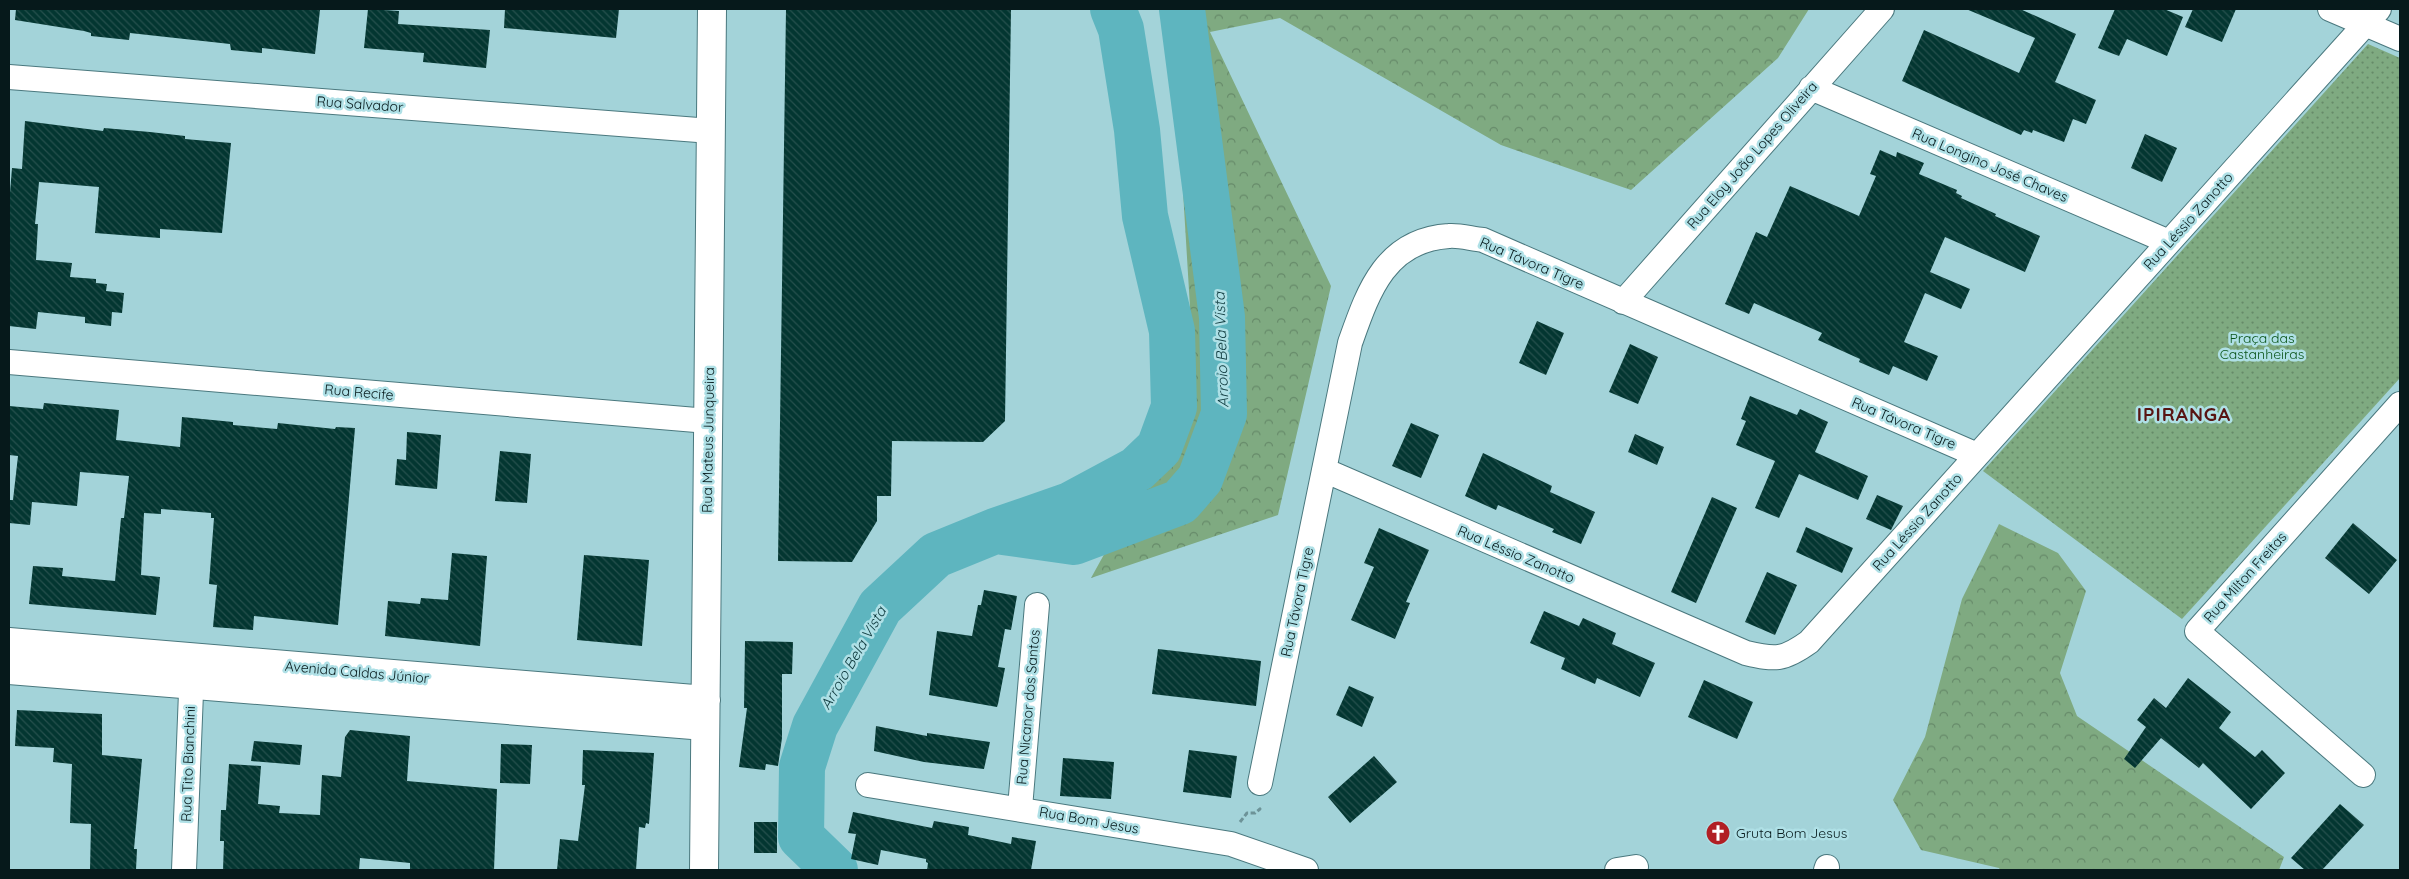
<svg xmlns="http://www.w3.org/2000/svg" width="2409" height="879" viewBox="0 0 2409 879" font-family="Quicksand,sans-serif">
  <defs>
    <pattern id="forest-crowns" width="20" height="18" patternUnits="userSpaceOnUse" patternTransform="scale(1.25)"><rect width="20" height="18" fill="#7faa81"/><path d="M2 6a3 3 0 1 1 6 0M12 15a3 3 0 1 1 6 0" fill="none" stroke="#668a69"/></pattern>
    <pattern id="park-dots" width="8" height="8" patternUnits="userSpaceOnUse" patternTransform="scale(1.25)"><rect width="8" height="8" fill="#7faa81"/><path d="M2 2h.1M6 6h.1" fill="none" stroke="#668a69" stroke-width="1.8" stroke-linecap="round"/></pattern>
    <pattern id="building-back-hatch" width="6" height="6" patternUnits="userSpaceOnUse" patternTransform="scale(1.25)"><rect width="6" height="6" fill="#033631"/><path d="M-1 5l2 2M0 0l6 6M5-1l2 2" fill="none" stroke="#26504d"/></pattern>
  </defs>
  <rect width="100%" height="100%" fill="#a3d3d9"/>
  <path fill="url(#forest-crowns)" d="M1172 9H1809L1778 58 1631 190 1501 145 1280 18 1210 32 1331 286 1278 515 1091 578 1195 390Z
    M1999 524 2058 553 2086 591 2060 673 2077 716 2284 857 2279 870H2000L1999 868 1921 850 1893 800 1925 737 1962 599Z"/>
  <path fill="url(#park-dots)" d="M2368 44 2400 58V378L2182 619 1983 471Z"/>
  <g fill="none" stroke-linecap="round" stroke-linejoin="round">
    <path stroke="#5eb5bf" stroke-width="46" d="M1003 532 1074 542 1180 502 1200 479 1224 414 1222 317 1182 9
      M835 870 801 837 802 767 815 726 880 607 936 555 995 531 1070 505 1137 469 1159 448 1174 407 1172 331 1145 216 1137 130 1121 29 1113 9"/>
  </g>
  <path fill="url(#building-back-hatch)" d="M16 9H306L320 10 315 54 262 48V53L231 50 230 44 130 33 129 40 91 36V33L84 31 15 20Z
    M368 9 399 11 398 24 490 30 486 68 423 62 424 53 364 48Z
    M505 9H619L616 38 504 28Z
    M786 9H1011L1005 421 983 442 892 441 891 496H877V521L852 562 778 561Z
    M1966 9H2020L2076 34 2055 82 2096 100 2086 124 2073 119 2064 142 2033 130 2032 133 2024 130 2021 135 1902 81 1924 30 2019 73 2035 38Z
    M2115 9H2164L2183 17 2167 56 2127 39 2119 56 2098 48Z
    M2193 9H2236L2222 42 2185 27Z
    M25 121 103 131 104 128 150 132 185 136V139L231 143 222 233 160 229V238L95 233 99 187 39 182 35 224H38L36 260 72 263 70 277 96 279V283L107 284 106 291 124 293 122 313 112 312 111 326 85 323V317L38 312 36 329 9 326V205L12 168 22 169Z
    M2145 134 2177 148 2162 182 2131 168Z
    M1880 150 1896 157 1897 152 1924 163 1919 174 1957 190 1956 193 1962 196 1961 198 1996 214 1995 216 2040 236 2025 272 1945 237 1930 272 1970 289 1961 309 1925 293 1904 342 1938 356 1927 381 1893 366 1889 375 1859 362 1860 359 1818 340 1822 333 1754 303 1749 314 1725 304 1756 232 1767 237 1790 186 1859 216 1876 176 1870 174Z
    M1537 321 1564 333 1546 375 1519 363Z
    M1630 344 1658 357 1638 404 1609 392Z
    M1750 396 1797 415 1800 409 1828 422 1815 452 1868 476 1858 500 1799 474 1779 518 1755 508 1775 461 1736 445 1746 421 1741 419Z
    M44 403 119 410 116 440 180 447 182 417 233 422V425L277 429 278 423 335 429 336 427 355 428 338 625 254 616 253 630 213 627 217 585 209 584 214 518H211V513L161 509V514L144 513 141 575 160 577 156 615 29 604 33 566 63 568 62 576 115 581 121 518H124L129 476 80 472 77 506 32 502 30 525 9 523V500H13L18 456 9 455V406L43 409Z
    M1411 423 1439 435 1421 478 1392 466Z
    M407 432 441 435 437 489 395 485 397 459 406 460Z
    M1635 434 1664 447 1657 465 1628 452Z
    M500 451 531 454 527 503 495 501Z
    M1483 453 1552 486 1550 492 1595 512 1581 544 1552 532 1554 529 1498 505 1496 510 1465 496Z
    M1877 495 1903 506 1891 530 1866 519Z
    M1712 497 1737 508 1696 603 1671 592Z
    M2353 523 2397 560 2369 594 2325 558Z
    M1806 527 1853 548 1842 573 1796 552Z
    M1379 528 1429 550 1406 602 1410 603 1395 639 1351 620 1374 567 1364 563Z
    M452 553 487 556 480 646 385 636 388 601 420 604 421 598 448 600Z
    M584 555 649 560 642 646 577 640Z
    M1767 572 1797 585 1775 635 1745 622Z
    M984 590 1017 596 1011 630 1005 629 998 667 1005 668 998 704 997 707 929 695 937 631 972 636 978 605H981Z
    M1544 611 1579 626 1583 618 1616 633 1612 644 1655 663 1640 697 1597 678 1595 684 1561 669 1565 658 1530 643Z
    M745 641 793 642 792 674H782V738L778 766 766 764 765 770 739 767 747 708H744Z
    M1158 649 1261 661 1256 706 1152 694Z
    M2188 678 2231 712 2219 728 2255 757 2262 750 2285 773 2251 809 2203 763 2199 768 2161 738 2135 768 2124 759 2146 727 2137 720 2154 698 2166 708Z
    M1704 680 1753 702 1737 739 1688 717Z
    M1349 686 1374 697 1362 727 1336 715Z
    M17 710 102 714V755L142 759 134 849H137L136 870H90L91 824 70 823 72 764 53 762 54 748 15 746Z
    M876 726 927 736V733L990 742 984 769 924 762 874 751Z
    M350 730 410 736 407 781 497 789 494 870H410V863L360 858 359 870H223L224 841H220L221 810H226L229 764 261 766 258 804 280 806 279 813 320 815 322 775 341 777 345 737Z
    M254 741 302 745 300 765 251 761Z
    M501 744 532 745 530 784 500 783Z
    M583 750 654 753 649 824 646 823 645 828 639 827 636 870H557L560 839 578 841 585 785H582Z
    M1189 750 1237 756 1231 798 1183 792Z
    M1374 756 1397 782 1350 823 1328 797Z
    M1063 758 1114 762 1111 799 1060 796Z
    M2340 804 2364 825 2322 870H2305L2291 858Z
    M853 812 932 828 934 821 969 827 968 835 1011 844 1012 837 1036 841 1031 870H927L928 863 926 862V859L881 850 878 865 851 859 856 834 848 833Z
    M754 822H777V853H754Z"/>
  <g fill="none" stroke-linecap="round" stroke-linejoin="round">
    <defs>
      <path id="street" d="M2330 9 2400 39
        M9 77 711 131
        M1811 88 2169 242
        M1623 302 1882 9
        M9 362 708 421
        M1324 470 1746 653C1776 660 1784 660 1809 642L2379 9
        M2363 775 2197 631 2400 404
        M1260 783 1350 343C1368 292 1385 240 1449 236 1459 235 1472 239 1483 240L1977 455
        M868 785 1231 844 1306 870
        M1020 808 1037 605
        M184 870 192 667
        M1617 870 1636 867
        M1826 870 1827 867"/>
      <path id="secondary" d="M9 642 706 700
        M9 670 705 726
        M704 870 712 9"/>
    </defs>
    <use href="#street" stroke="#4a787e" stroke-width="26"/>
    <use href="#secondary" stroke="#4a787e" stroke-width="30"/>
    <path stroke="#6d9398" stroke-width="3" stroke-dasharray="5 2.5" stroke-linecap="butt" d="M1240 822 1247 813H1255L1260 809 1259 808"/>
    <use href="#street" stroke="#fff" stroke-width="24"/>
    <use href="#secondary" stroke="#fff" stroke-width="28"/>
  </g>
  <defs>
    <symbol id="church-disc" viewBox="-11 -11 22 22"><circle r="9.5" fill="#b11f24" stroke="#afe0e6"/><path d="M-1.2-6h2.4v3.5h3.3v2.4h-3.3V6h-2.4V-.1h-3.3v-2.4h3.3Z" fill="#fff"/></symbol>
  </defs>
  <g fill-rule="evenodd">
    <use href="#church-disc" x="1704" y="819" width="28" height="28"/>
  </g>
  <g text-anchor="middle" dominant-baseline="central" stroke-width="5" stroke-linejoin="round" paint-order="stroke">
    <g font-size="14" fill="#06191b" stroke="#afe0e6">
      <text transform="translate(360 104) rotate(4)">Rua Salvador</text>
      <text transform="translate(1752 155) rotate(-49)">Rua Eloy João Lopes Oliveira</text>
      <text transform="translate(1990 165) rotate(23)">Rua Longino José Chaves</text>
      <text transform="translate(2188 221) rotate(-48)">Rua Léssio Zanotto</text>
      <text transform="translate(1532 263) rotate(23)">Rua Távora Tigre</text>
      <text transform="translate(359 392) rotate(5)">Rua Recife</text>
      <text transform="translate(1904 423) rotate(23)">Rua Távora Tigre</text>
      <text transform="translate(708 440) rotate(-89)">Rua Mateus Junqueira</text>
      <text transform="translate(1917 522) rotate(-48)">Rua Léssio Zanotto</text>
      <text transform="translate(1516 554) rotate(23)">Rua Léssio Zanotto</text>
      <text transform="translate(2245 577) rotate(-48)">Rua Milton Freitas</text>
      <text transform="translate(1297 602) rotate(-78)">Rua Távora Tigre</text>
      <text transform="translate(357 672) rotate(5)">Avenida Caldas Júnior</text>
      <text transform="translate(1028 707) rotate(-85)">Rua Nicanor dos Santos</text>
      <text transform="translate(188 764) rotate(-88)">Rua Tito Bianchini</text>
      <text transform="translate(1089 820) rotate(10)">Rua Bom Jesus</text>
    </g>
    <g font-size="14" fill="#0c561b" stroke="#afe0e6">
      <text x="2262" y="338">Praça das<tspan x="2262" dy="16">Castanheiras</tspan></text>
    </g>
    <g font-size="14" fill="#06191b" stroke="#afe0e6" text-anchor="start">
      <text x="1736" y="833">Gruta Bom Jesus</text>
    </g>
    <g font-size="15" font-style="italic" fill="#0f3a3e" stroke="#afe0e6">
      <text transform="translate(1221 350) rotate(-92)">Arroio Bela Vista</text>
      <text transform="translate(853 658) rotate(-60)">Arroio Bela Vista</text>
    </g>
    <g font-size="19" font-weight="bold" letter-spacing="1" fill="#581413" stroke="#afe0e6">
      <text x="2184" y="414">IPIRANGA</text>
    </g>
  </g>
  <rect width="2409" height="879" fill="none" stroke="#06191b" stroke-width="20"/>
</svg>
